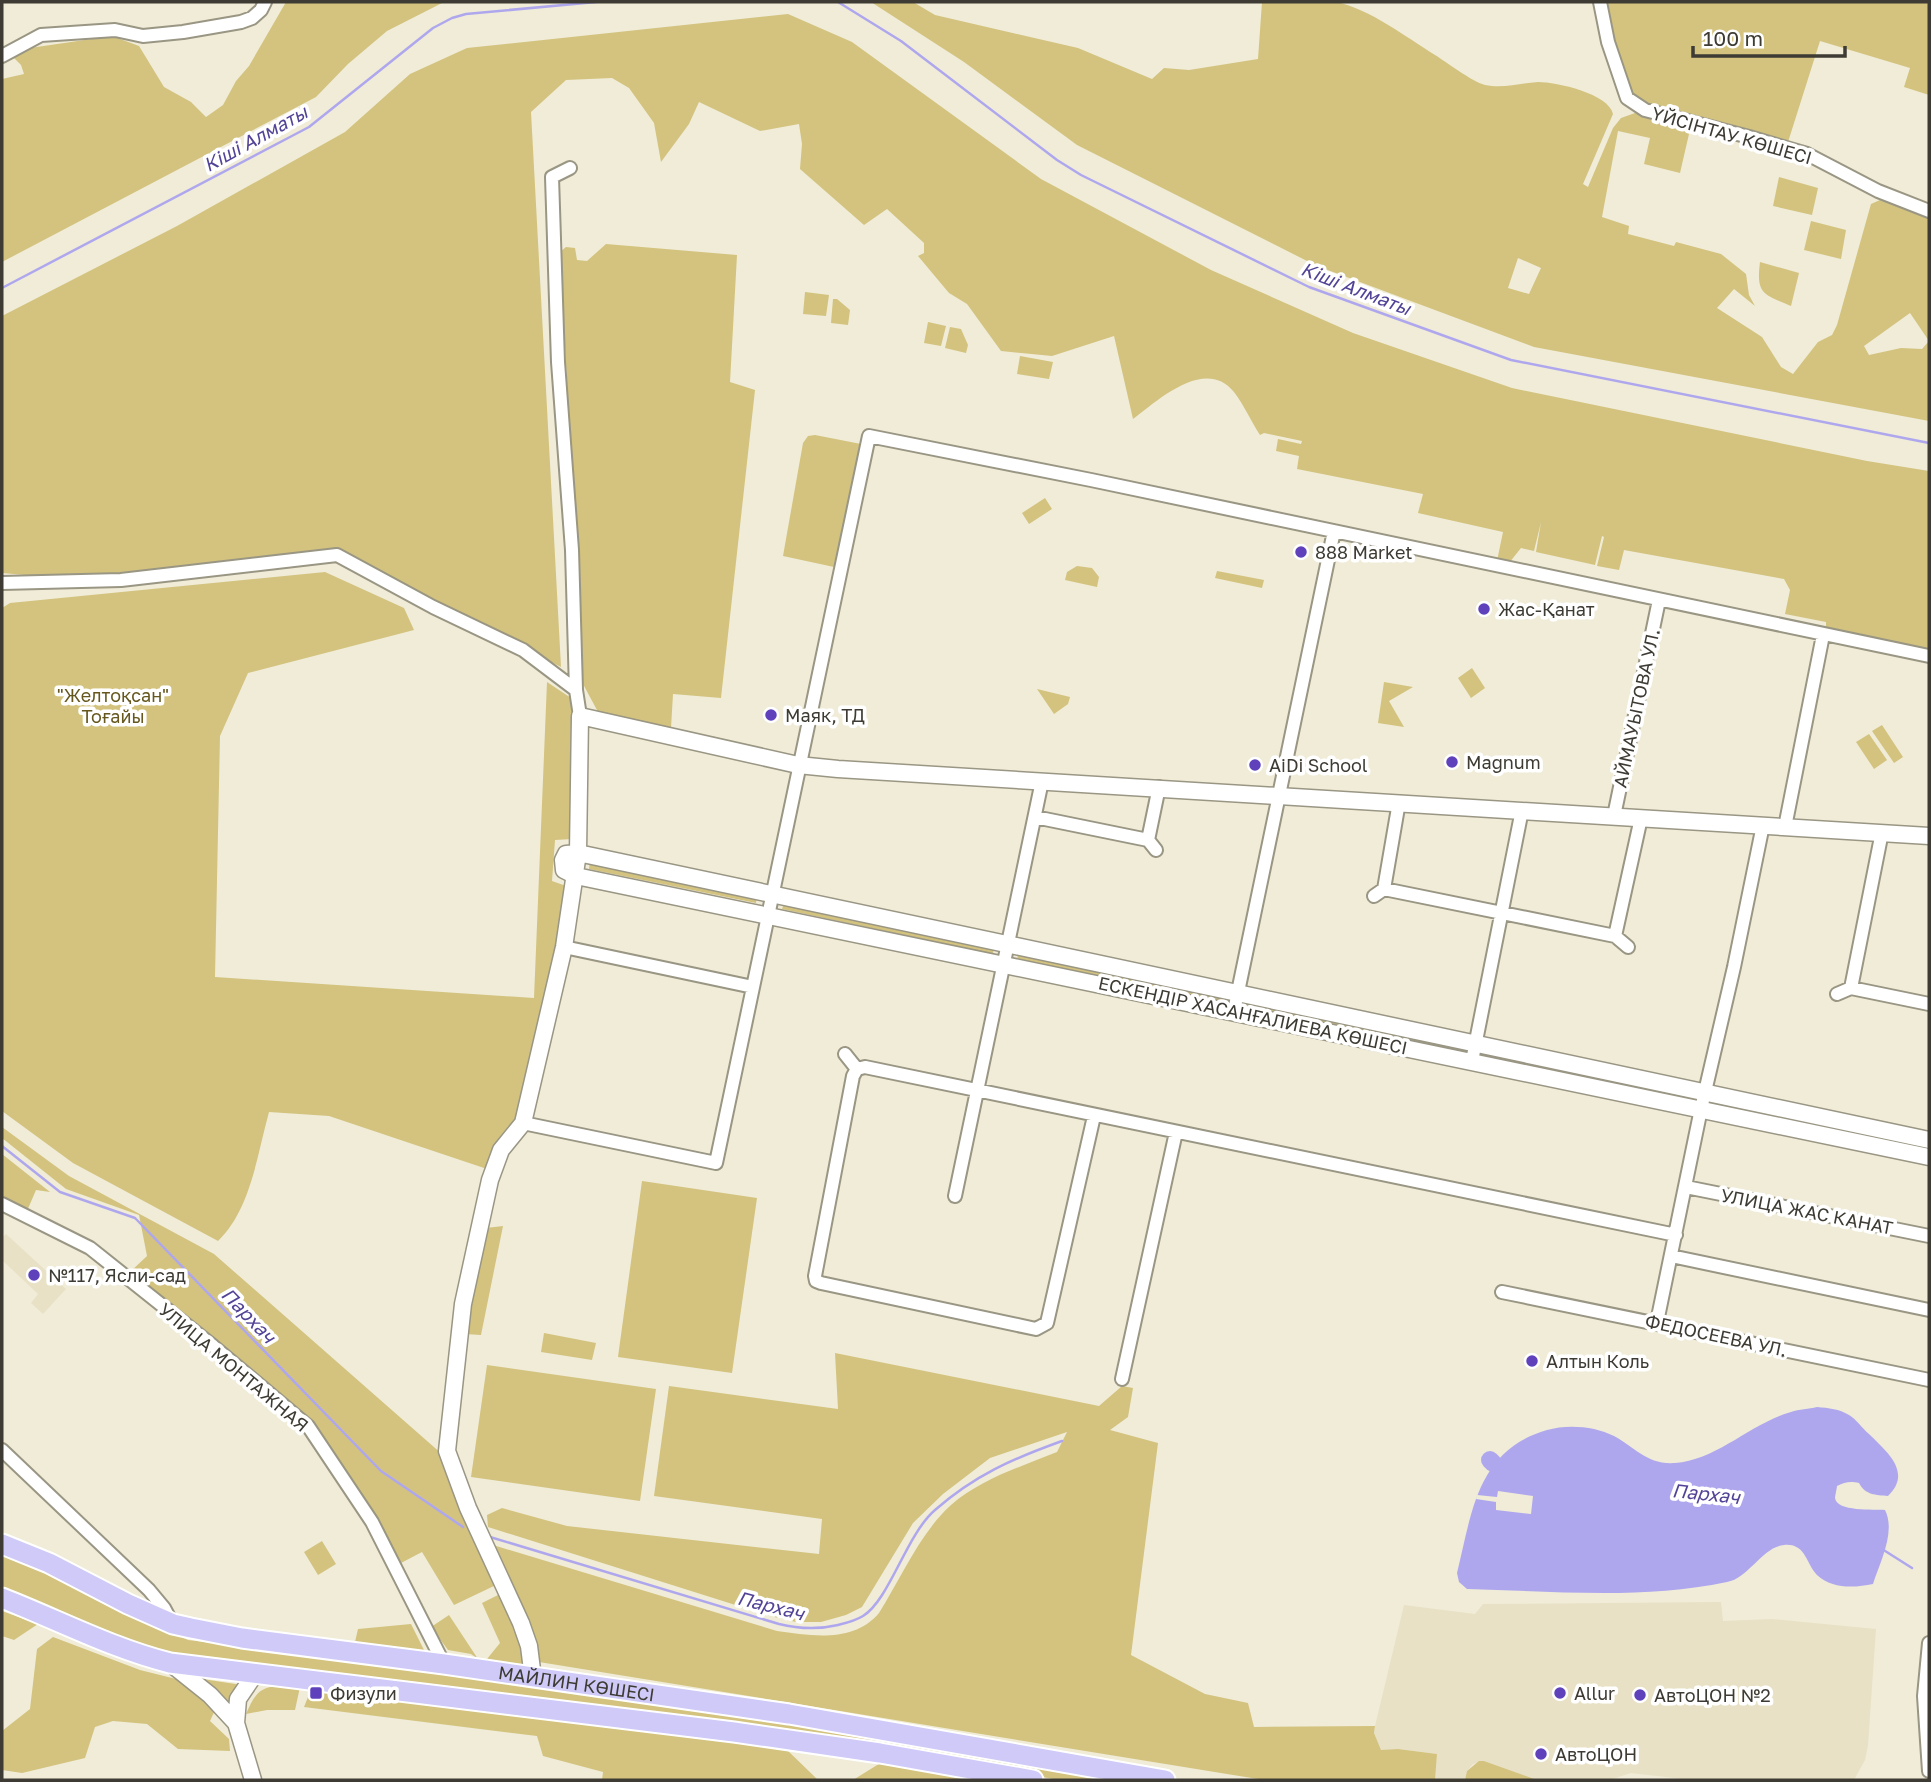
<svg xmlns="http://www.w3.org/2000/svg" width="1931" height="1782" viewBox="0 0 1931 1782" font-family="'Golos Text',sans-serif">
  <rect width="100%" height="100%" fill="#f0ecd8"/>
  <path fill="#e8e1c6" d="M6 1234 66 1289 43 1314 31 1303 38 1294 2 1260V1238Z
    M1721 1602 1723 1621 1772 1619 1876 1629 1868 1745 1865 1760 1854 1780H1691L1631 1773 1609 1780H1537L1484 1761 1473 1764 1467 1771 1465 1780H1435L1437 1754 1398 1749 1381 1751 1374 1733 1375 1726 1404 1605 1475 1614 1483 1604Z"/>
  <path fill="#d3c37e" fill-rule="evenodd" d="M286 2H444L387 31 348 64 316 97 2 262V79L24 74 21 65 13 57 23 49 112 36 139 46 164 87 191 102 206 117 223 105 236 81 249 66Z
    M871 2H913L935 15 1078 48 1152 79 1164 68 1189 70 1258 59 1262 2C1281 2 1319 0 1336 2 1370 9 1406 37 1435 55 1448 63 1471 81 1485 85 1503 89 1521 83 1538 82 1557 82 1609 94 1613 114L1583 184 1588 187 1613 128 1621 118 1635 113 1679 124 1688 131 1689 134 1680 173 1644 164 1650 138 1618 131 1602 217 1629 226 1628 234 1674 246 1676 242 1721 254 1746 274 1749 295 1755 306 1734 289 1717 308 1762 337 1781 367 1793 374 1818 342 1832 335 1837 325 1871 204 1880 200 1929 215V421L1534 347 1317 266 1077 145 964 62ZM1518 258 1541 268 1529 294 1508 288ZM1910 313 1929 341 1922 349 1901 348 1869 355 1864 346Z
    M1607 2H1929V95L1904 87 1910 68 1820 41 1788 142 1648 105C1641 101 1635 97 1631 90 1620 73 1609 22 1607 2Z
    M788 14 852 42 1041 179 1211 270 1353 333 1512 388 1867 461 1929 471V649L1826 628V622L1785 614 1790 590 1784 579 1624 550 1619 570 1597 566 1604 537 1602 536 1595 565 1536 552 1541 522 1534 551 1521 548 1509 563 1497 561 1503 532 1418 513 1423 494 1297 469 1299 456 1276 451 1278 439 1301 444 1302 441 1264 433 1260 435C1251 421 1244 405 1234 392 1205 356 1157 401 1133 419L1114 336 1052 356 1001 351 967 304 949 293 918 256 924 253V243L887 209 864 225 800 169 802 144 799 124 760 131 699 102 689 124 661 162 654 123 629 88 612 78 566 80 531 112 561 667 338 552 72 579 2 573V316L177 226 345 132 410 74 467 48Z
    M1779 177 1818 188 1812 215 1773 206Z
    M1811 221 1846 230 1841 259 1804 250Z
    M606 244 737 255 730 382 755 390 721 698 673 694 671 728 598 712 583 684 560 252 566 247 575 248 577 260 587 261Z
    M1760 262 1799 273 1791 306C1763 294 1756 294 1760 262Z
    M805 292 829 295 826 316 803 314Z
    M833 299H837L850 310 848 325 831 323Z
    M928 322 946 326 941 346 924 343Z
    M950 327 961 329 968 345 966 353 945 348Z
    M1020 356 1053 362 1049 379 1017 374Z
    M815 435 861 444 834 567 783 556 803 443 808 436Z
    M1045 498 1052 509 1029 524 1022 513Z
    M1077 566 1092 568 1099 577 1097 587 1065 580 1067 572Z
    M1217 571 1264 580 1262 588 1215 578Z
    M325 572 404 608 414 630 248 673 220 736 215 977 534 998 547 682 571 698 572 839 555 840 552 881 569 887 517 1119 499 1141 487 1169 329 1116 269 1112C257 1155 251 1209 218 1241L73 1163 2 1111V608L10 603Z
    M1472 668 1485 688 1471 698 1458 678Z
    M1384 682 1413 687 1389 701 1404 727 1378 723Z
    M1037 689 1070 697 1068 704 1054 714Z
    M1882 725 1903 757 1894 763 1872 731Z
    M1869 734 1887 760 1874 769 1856 742Z
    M590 860 757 896 756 903 589 869Z
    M785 901 994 946 993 954 782 909Z
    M1019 950 1225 994 1222 1002 1017 959Z
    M1248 998 1463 1043 1461 1052 1246 1007Z
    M2 1127 69 1176 214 1254 443 1455 496 1585 454 1605 422 1552 401 1563 321 1435 300 1410 130 1272 147 1256 139 1215 66 1189 2 1138Z
    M2 1154 50 1192 36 1190 27 1211 2 1199Z
    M642 1181 757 1198 732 1373 618 1357Z
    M503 1226 481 1335 465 1334 486 1228Z
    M544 1333 596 1343 592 1360 541 1352Z
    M835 1353 1099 1406 1122 1386 1133 1388 1128 1417 1110 1430 1158 1443 1131 1655 1205 1694 1248 1703 1254 1727 1375 1726 1374 1733 1381 1750 1398 1749 1437 1754 1435 1780H1264L539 1662 532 1637 493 1545 777 1631C812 1636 854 1643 879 1613 901 1578 920 1533 951 1505 981 1479 1020 1467 1057 1452L1067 1432 990 1458 943 1494 913 1523 862 1607 846 1615 821 1622H796L770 1616 488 1527 487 1515 502 1508 567 1526 819 1554 822 1519 654 1496 669 1386 838 1409Z
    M487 1365 656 1389 640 1501 471 1477Z
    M322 1541 336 1564 318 1575 304 1552Z
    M2 1552 113 1606 188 1640 412 1667 692 1709 883 1738 1127 1780H1059L935 1758 171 1659 2 1594Z
    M504 1592 528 1666 487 1659 500 1643 482 1603Z
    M2 1611 38 1624 14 1640 2 1636Z
    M449 1615 478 1659 471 1654 448 1650 431 1627Z
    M411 1624 425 1652 355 1642 358 1629Z
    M53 1637 140 1670 180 1680 216 1708 210 1721 229 1739 230 1751 178 1749 147 1724 113 1721 95 1727 85 1758 22 1773 2 1770V1731L30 1709 37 1649Z
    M196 1678 242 1685 229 1710Z
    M277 1686 300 1687 295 1710H267L246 1714C253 1698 258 1687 277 1686Z
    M312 1687 785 1748 818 1780H602L603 1772 543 1756 537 1736 304 1707Z
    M1479 1761H1484L1537 1780H1465L1467 1771Z
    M882 1762 986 1780H853Z"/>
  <path fill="#afa7ee" d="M1817 1407C1829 1408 1839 1409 1849 1415 1856 1419 1862 1428 1869 1434 1886 1451 1913 1472 1888 1496 1876 1495 1865 1495 1859 1483 1850 1481 1845 1482 1837 1486 1837 1487 1835 1497 1835 1498 1837 1512 1873 1509 1885 1510 1896 1532 1880 1562 1873 1584 1854 1588 1832 1589 1817 1575 1806 1564 1806 1543 1784 1545 1762 1547 1749 1578 1727 1582 1642 1600 1553 1591 1467 1589L1459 1582 1457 1573C1472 1512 1477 1450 1547 1430 1567 1424 1595 1426 1614 1436 1635 1447 1647 1465 1675 1463 1717 1460 1751 1423 1791 1412 1799 1409 1809 1409 1817 1407Z"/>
  <path fill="#f0ecd8" d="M1498 1491 1533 1496 1531 1514 1496 1510V1502L1476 1499 1477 1495 1497 1497Z"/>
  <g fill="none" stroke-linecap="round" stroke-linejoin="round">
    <path stroke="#afa7ee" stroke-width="2.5" d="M838 2 901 41 1057 160 1081 175 1309 287 1511 360 1929 443
      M2 288 309 127 433 28 452 18 466 14 596 2
      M2 1146 60 1192 135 1218 381 1471 463 1527
      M490 1537 779 1624C799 1629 817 1630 838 1625 846 1623 855 1621 863 1616 890 1599 906 1535 935 1510 975 1475 1012 1459 1062 1441
      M1882 1549 1912 1568"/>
    <path stroke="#afa7ee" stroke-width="18" d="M1490 1460 1493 1463"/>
    <defs>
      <path id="street" d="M1600 2 1608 42 1627 98 1645 110 1749 137 1807 154 1878 191 1929 211
        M2 56 41 35 115 30 143 36 183 32 241 22 252 18 261 10 265 2
        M570 168 552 177 558 362 572 550 576 690 580 716
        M2 583 121 580 337 555 433 607 523 650 576 690
        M1614 816 1659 600
        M1035 817 1148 840 1156 850
        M1785 827 1823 635
        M1148 840 1159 787
        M1384 889 1399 802
        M1374 896 1384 889 1615 936 1628 947
        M1615 936 1641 818
        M564 947 753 987
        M1851 988 1882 832
        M1837 994 1851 988 1929 1004
        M1234 1011 1334 531
        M845 1054 857 1069
        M1472 1061 1522 810
        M857 1069 865 1067 1676 1235
        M857 1069 853 1076 815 1276 816 1281 821 1283 1036 1329 1047 1323 1094 1116
        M523 1123 716 1163 869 436 1091 480 1929 656
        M1686 1187 1929 1236
        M955 1196 1042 781
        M2 1204 90 1248 213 1346 308 1426 372 1522 444 1664
        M1671 1256 1929 1310
        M1502 1292 1929 1380
        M1657 1322 1701 1109 1734 967 1763 825
        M1122 1379 1176 1132
        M2 1450 149 1590 164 1608 172 1623
        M1929 1643 1924 1696 1929 1771"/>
      <path id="secondary" d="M1929 1140 578 853 566 854 563 860 564 870 576 876 1929 1157
        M170 1663 210 1695 236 1723
        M533 1678 529 1646 521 1623 468 1508 447 1451 463 1304 490 1180 501 1150 523 1123 564 947 578 853 580 716 798 765 838 769 1929 836
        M253 1780 236 1723 238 1699 255 1674"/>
      <g id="primary">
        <path id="s1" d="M2 1544 49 1563 128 1604 173 1624 191 1628 242 1638 444 1664 789 1714 1165 1780"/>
        <path d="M2 1598C58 1620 111 1648 170 1663L734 1732 880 1753 1033 1780"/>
      </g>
    </defs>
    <use href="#street" stroke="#9a9684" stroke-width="16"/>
    <use href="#secondary" stroke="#9a9684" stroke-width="19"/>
    <use href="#primary" stroke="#fff" stroke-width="23"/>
    <use href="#street" stroke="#fff" stroke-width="12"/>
    <use href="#secondary" stroke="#fff" stroke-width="16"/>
    <use href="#primary" stroke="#cfcaf7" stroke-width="19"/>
  </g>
  <g fill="#5f42bb" stroke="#fff" stroke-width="2.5">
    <circle cx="1301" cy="552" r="7"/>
    <circle cx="1484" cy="609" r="7"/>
    <circle cx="771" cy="715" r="7"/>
    <circle cx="1452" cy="762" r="7"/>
    <circle cx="1255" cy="765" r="7"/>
    <circle cx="34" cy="1275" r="7"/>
    <circle cx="1532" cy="1361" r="7"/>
    <rect x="309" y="1686" width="14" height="14" rx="3.5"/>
    <circle cx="1560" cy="1693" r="7"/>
    <circle cx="1640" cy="1695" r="7"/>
    <circle cx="1541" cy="1754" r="7"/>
  </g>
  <g text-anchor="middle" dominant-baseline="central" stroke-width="7" stroke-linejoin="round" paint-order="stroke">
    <g font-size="18" fill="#3d3b33" stroke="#fff">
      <text transform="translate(1732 135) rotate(16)">ҮЙСІНТАУ КӨШЕСІ</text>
      <text transform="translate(1636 708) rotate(-78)">АЙМАУЫТОВА УЛ.</text>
      <text transform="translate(1253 1015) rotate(12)">ЕСКЕНДІР ХАСАНҒАЛИЕВА КӨШЕСІ</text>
      <text transform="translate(1807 1211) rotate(11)">УЛИЦА ЖАС КАНАТ</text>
      <text transform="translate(1716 1335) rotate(12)">ФЕДОСЕЕВА УЛ.</text>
      <text transform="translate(234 1367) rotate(40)">УЛИЦА МОНТАЖНАЯ</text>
      <text stroke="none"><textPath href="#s1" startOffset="597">МАЙЛИН КӨШЕСІ</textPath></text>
    </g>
    <g font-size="18" fill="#3d3b33" stroke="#fff" text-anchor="start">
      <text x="1315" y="552">888 Market</text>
      <text x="1498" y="609">Жас-Қанат</text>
      <text x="785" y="715">Маяк, ТД</text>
      <text x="1466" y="762">Magnum</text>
      <text x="1269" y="765">AiDi School</text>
      <text x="48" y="1275">№117, Ясли-сад</text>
      <text x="1546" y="1361">Алтын Коль</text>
      <text x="330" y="1693">Физули</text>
      <text x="1574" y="1693">Allur</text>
      <text x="1654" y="1695">АвтоЦОН №2</text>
      <text x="1555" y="1754">АвтоЦОН</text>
    </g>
    <g font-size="18" fill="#65571d" stroke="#fff">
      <text x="113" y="695">"Желтоқсан"<tspan x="113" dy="21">Тоғайы</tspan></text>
    </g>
    <g font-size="19" font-style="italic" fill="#534396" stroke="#fff">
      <text transform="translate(255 138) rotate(-29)">Кіші Алматы</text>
      <text transform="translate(1356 288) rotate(21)">Кіші Алматы</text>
      <text transform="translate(249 1315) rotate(46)">Пархач</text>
      <text transform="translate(1706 1493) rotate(6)">Пархач</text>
      <text transform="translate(771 1605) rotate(14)">Пархач</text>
    </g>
  </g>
  <rect width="1931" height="1782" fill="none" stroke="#3d3b33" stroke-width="7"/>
  <path d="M1693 46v10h152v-10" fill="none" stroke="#3d3b33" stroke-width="3.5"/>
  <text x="1703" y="46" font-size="21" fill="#3d3b33" stroke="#ffffff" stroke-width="5" paint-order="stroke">100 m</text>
</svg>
